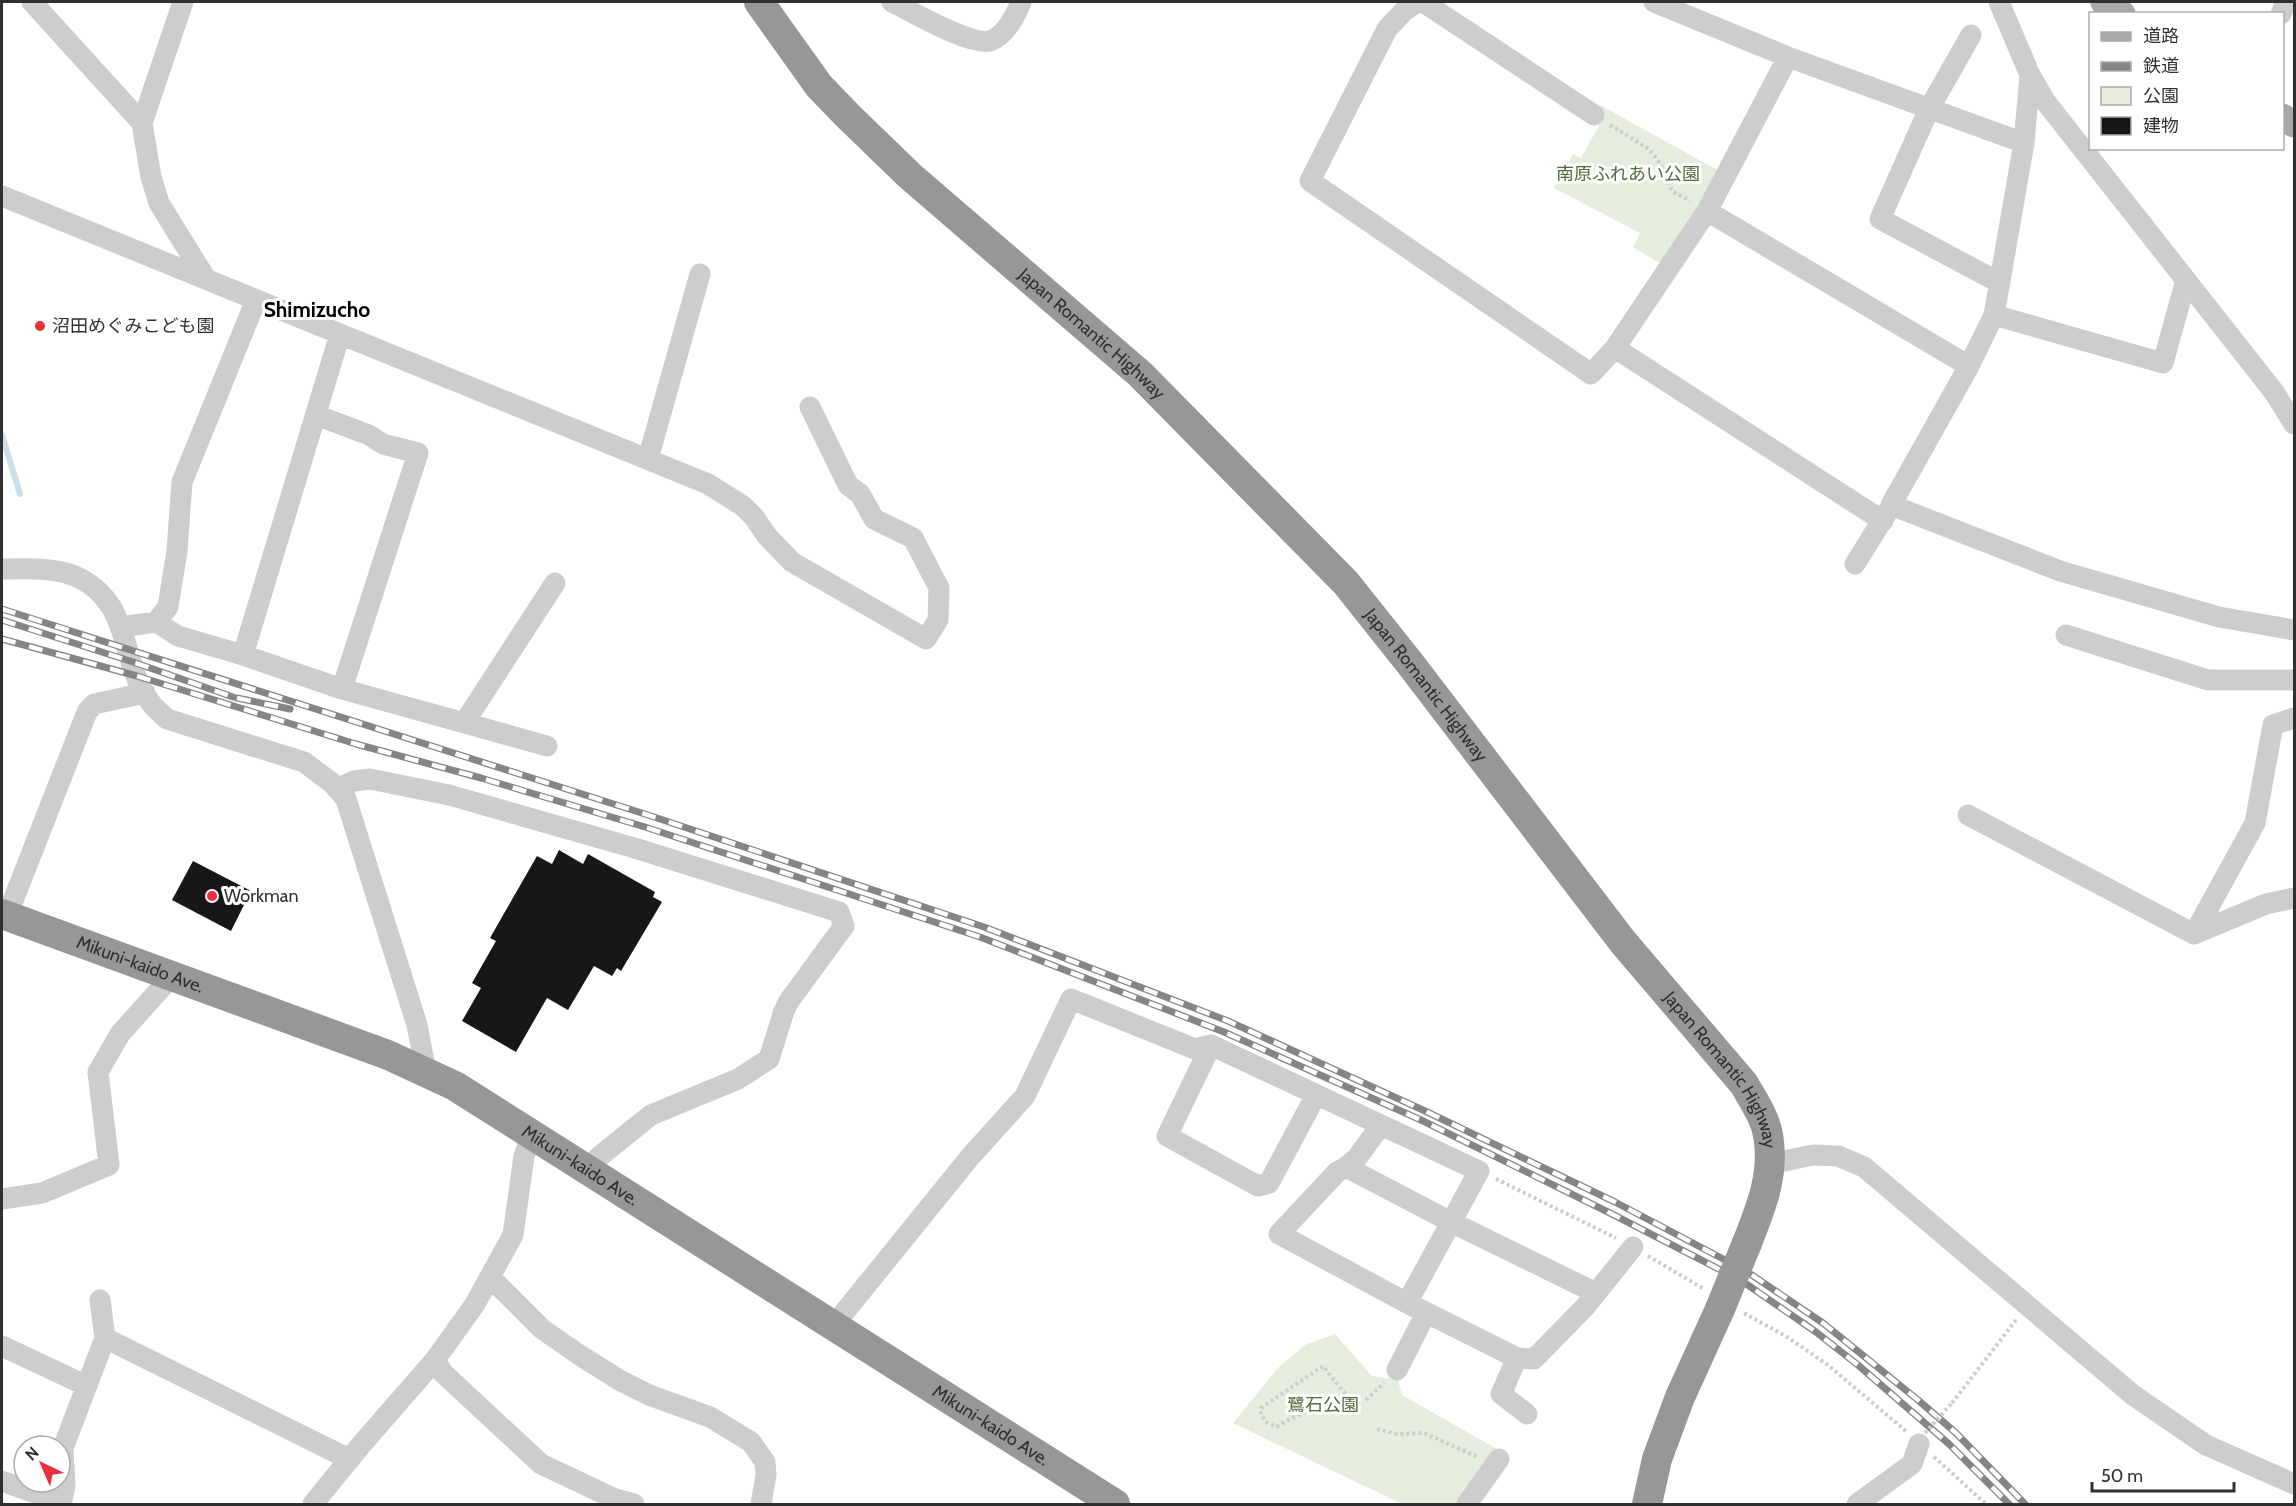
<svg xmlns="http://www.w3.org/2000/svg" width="2296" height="1506" viewBox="0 0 2296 1506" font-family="Cabin,'Noto Sans JP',sans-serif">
  <rect width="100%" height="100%" fill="#fff"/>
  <path fill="#e5edde" d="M1600 105 1721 172 1666 267 1633 247 1640 233 1554 188 1573 154 1581 158 1600 124 1592 118Z
    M1335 1334 1372 1376 1398 1380 1402 1395 1504 1453 1463 1504H1402L1233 1423 1279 1367 1305 1345Z"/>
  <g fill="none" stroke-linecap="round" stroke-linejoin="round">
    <path stroke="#cadeec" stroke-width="6" d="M2 435 20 494"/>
  </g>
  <path fill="#171717" d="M559 850 583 864 588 854 655 892 653 897 662 902 621 971 617 968 612 976 594 966 568 1010 547 998 516 1052 462 1021 481 988 472 983 496 941 490 938 537 856 552 864Z
    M193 861 251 891 231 931 172 900Z"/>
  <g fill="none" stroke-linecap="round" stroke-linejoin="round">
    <path stroke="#cdcdcd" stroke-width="4" stroke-dasharray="3 3" stroke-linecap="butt" d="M1610 125 1649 149 1660 163 1672 191 1690 201
      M1496 1179 1616 1238
      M1648 1256 1704 1289
      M1744 1313 1787 1337 1828 1365 1907 1432
      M1366 1400 1384 1383
      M1952 1403 2016 1320
      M1330 1412C1305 1409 1297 1415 1276 1427L1266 1422 1261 1415V1408L1323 1366 1346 1395
      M1377 1429 1397 1434 1424 1433 1478 1457
      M1934 1457 1986 1504"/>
    <path stroke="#cdcdcd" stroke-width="21" d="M32 2 142 123 151 177 159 203 206 279
      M892 2C911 11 970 46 990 41 1005 36 1016 15 1021 2
      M1418 2 1404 11 1387 29 1310 181 1591 374 1615 348 1707 211 1788 57
      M1423 2 1594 115
      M1654 2 1788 57 2024 143
      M1999 2 2030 75 2045 101 2274 392 2294 424
      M2281 14 2286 2
      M1971 35 1929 109 1880 219 2000 283
      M2030 75 2024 143 1994 315 1969 366 1891 505 2060 571 2219 617 2294 630
      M142 123 183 2
      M2 196 708 484 743 506 754 517 767 536 792 562 926 639 938 620 939 588 913 538 874 519 860 494 848 485 810 407
      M1707 211 1969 366
      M1994 315 2163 363 2186 280
      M1615 348 1883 521
      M316 415 369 435 383 444 418 453 342 689
      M648 459 700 274
      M1855 564 1888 511
      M2 569C25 569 52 567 75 576 134 602 118 662 151 703 155 709 162 714 167 719L304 762 332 783 346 799 417 1025 426 1072
      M156 622 168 607 177 551 182 482 256 300
      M120 627 156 622 178 636 243 655 342 689 547 746
      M2066 635 2208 680H2294
      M243 655 340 334
      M464 723 555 583
      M337 789 354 781 370 779 449 795 638 849 839 912 844 926 789 1001 784 1011 769 1059 738 1079 651 1115 600 1156 587 1169
      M1968 815 2194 934 2266 904 2294 898
      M7 916 87 712 94 704 145 693
      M2194 934 2255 823 2273 725 2294 718
      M1211 1045 1167 1136 1258 1186 1269 1183 1316 1095
      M1770 1164 1813 1155 1838 1156 1864 1167 2133 1395 2206 1445 2294 1484
      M1346 1167 1356 1159 1381 1125
      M2 1199 42 1193 109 1165 98 1072 120 1034 171 977
      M491 1278 542 1329 578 1354 621 1381 649 1395 710 1417 751 1442 765 1462 766 1475 761 1504
      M1596 1293 1451 1222 1346 1167 1337 1172 1279 1234 1407 1303 1517 1358 1534 1359 1585 1307 1633 1247
      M834 1325 970 1157 1025 1096 1071 999 1195 1049 1211 1045 1479 1171 1407 1303
      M105 1338 349 1459
      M2 1346 87 1386
      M1517 1358 1501 1394 1527 1414
      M435 1360 443 1373 541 1464 615 1499 634 1504
      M1397 1370 1426 1313
      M2 1481 60 1502
      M61 1504 65 1486 63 1448 105 1338 100 1300
      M313 1504 361 1445 435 1360 475 1304 513 1235 524 1156 532 1134
      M1467 1504 1499 1459
      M1857 1504 1912 1464 1919 1444"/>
    <path stroke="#a8a8a8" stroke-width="27" d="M2104 2 2122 14
      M2282 117 2294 124"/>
    <g stroke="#979797" stroke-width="30">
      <path id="s1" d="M759 2 819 86 848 116 910 176 1140 374 1346 583 1412 666 1623 942 1744 1084C1753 1100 1765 1117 1768 1135 1775 1174 1761 1208 1747 1243"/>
      <path id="s2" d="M2 914 388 1055 455 1086 1115 1504"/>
      <path d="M1647 1504 1657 1459 1680 1397 1720 1309"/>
    </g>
    <defs>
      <path id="rail" d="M2 609 648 815 984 927 1228 1021 1425 1111 1615 1202 1746 1271 1823 1323 1918 1400 1956 1433 2025 1504
        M2 620 133 662 233 697
        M2 639 137 676 356 744 481 778 645 827 980 937 1224 1032 1421 1120 1610 1213 1742 1281 1816 1332 1858 1365 1949 1444 2009 1504
        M237 698 290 709"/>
    </defs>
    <use href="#rail" stroke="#858585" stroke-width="7"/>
    <use href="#rail" stroke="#fff" stroke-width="4.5" stroke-dasharray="14" stroke-linecap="butt"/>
    <path stroke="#cdcdcd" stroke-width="4" stroke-dasharray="3 3" stroke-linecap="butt" d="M1925 1433 1952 1403"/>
    <path stroke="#979797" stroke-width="30" d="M1720 1309 1747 1243"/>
  </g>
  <g fill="#e6323c" stroke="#fff" stroke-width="2">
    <circle cx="40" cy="326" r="6"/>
    <circle cx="212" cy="896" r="6"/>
  </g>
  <g text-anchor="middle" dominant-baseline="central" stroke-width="6" stroke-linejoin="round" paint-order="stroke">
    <g font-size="18" fill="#526c3c" stroke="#fff">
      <text x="1628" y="174">南原ふれあい公園</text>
      <text x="1323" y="1405">鷺石公園</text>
    </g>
    <g font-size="18" fill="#303030" stroke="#fff" text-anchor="start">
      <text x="52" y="326">沼田めぐみこども園</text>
      <text x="224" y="896">Workman</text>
    </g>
    <g font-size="18" fill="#303030" stroke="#fff">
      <text stroke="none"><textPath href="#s1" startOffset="472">Japan Romantic Highway</textPath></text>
      <text stroke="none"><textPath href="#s1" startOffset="958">Japan Romantic Highway</textPath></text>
      <text stroke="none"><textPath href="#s2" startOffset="147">Mikuni-kaido Ave.</textPath></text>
      <text stroke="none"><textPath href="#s1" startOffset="1444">Japan Romantic Highway</textPath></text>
      <text stroke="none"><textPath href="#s2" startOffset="633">Mikuni-kaido Ave.</textPath></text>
      <text stroke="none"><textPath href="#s2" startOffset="1119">Mikuni-kaido Ave.</textPath></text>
    </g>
    <g font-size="21" font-weight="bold" fill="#000" stroke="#fff">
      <text x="317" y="309">Shimizucho</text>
    </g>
  </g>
  <rect width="2296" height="1506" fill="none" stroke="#303030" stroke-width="6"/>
  <rect x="2089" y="12" width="195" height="138" fill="#ffffff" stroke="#acacac" stroke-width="1.5"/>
  <rect x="2101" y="32" width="30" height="9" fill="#a8a8a8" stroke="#acacac" stroke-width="1.5"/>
  <text x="2143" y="42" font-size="18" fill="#303030">道路</text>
  <rect x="2101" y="62" width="30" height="9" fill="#858585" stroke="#acacac" stroke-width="1.5"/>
  <text x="2143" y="72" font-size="18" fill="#303030">鉄道</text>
  <rect x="2101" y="87" width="30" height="18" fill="#e5edde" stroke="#acacac" stroke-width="1.5"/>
  <text x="2143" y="102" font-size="18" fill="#303030">公園</text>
  <rect x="2101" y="117" width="30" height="18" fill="#171717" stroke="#acacac" stroke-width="1.5"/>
  <text x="2143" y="132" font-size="18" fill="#303030">建物</text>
  <g transform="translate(42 1464) rotate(316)"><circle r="28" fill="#ffffff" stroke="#acacac" stroke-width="1.5"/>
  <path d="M0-4.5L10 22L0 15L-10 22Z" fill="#e6323c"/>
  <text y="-9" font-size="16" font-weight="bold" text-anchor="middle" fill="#303030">N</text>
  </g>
  <path d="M2092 1482v9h142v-9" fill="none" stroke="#303030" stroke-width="3"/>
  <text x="2101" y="1482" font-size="18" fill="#303030" stroke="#ffffff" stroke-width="4.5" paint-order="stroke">50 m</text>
</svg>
